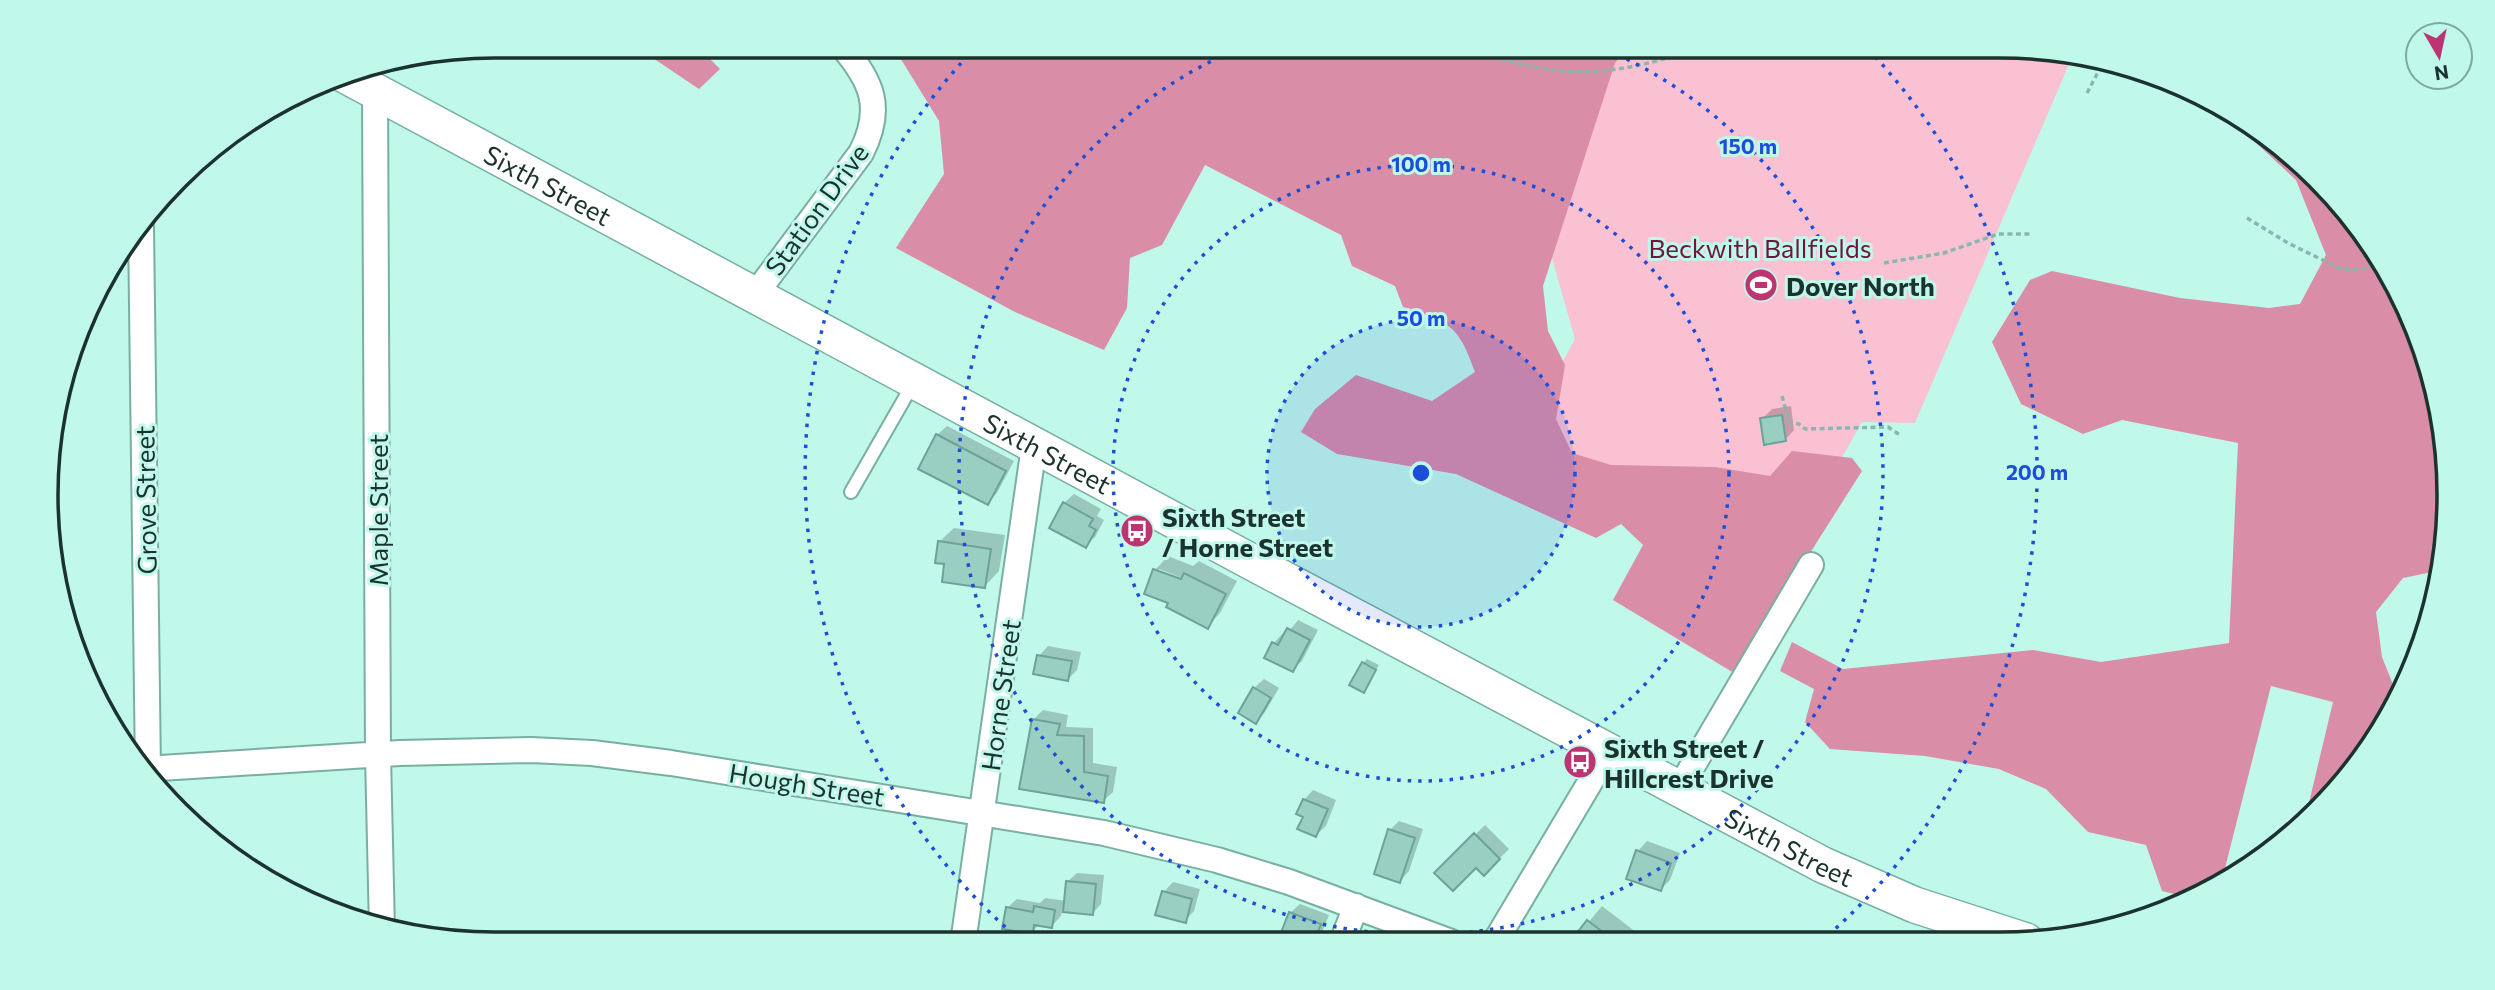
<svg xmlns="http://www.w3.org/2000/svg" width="2495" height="990" viewBox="0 0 2495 990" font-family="Commissioner,sans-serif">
  <rect width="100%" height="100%" fill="#c0f9ea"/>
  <path fill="#fac1d3" d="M1587 46H2000L2073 55 1915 423 1862 422 1806 521 1514 451 1575 339 1522 153Z"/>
  <path fill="#d98da7" d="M635 46H697L720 69 699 89Z
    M901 46H1629L1615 63 1543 286 1548 331 1565 365 1556 419 1572 453 1611 465 1715 467 1770 476 1792 451 1852 458 1862 471 1734 673 1613 600 1643 545 1621 524 1596 538 1456 474 1337 454 1301 432 1315 409 1356 375 1432 401 1475 372C1458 324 1450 323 1403 307L1395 286 1352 266 1341 235 1205 165 1162 245 1130 258 1127 308 1104 350 1015 312 896 248 944 174 939 121 899 56Z
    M2245 124 2274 139 2389 271 2446 437 2437 571 2403 578 2376 612 2382 657 2398 697 2389 720 2297 833 2281 843 2307 811 2333 702 2271 686 2221 884 2195 899 2162 891 2146 845 2088 832 2046 789 1999 769 1925 756 1830 749 1805 722 1814 689 1780 671 1792 642 1843 669 2033 650 2101 662 2229 643 2238 443 2122 420 2083 434 2021 404 1992 342 2030 280 2052 271 2180 298 2269 308 2300 304 2326 255 2296 180 2255 142Z"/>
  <path fill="#0003" fill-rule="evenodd" d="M1791 406 1794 430 1785 440 1762 419 1772 409Z
    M947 426 1014 461 997 493 987 503 937 435Z
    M1074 494 1101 509 1097 516 1104 520 1095 537 1085 546 1064 503Z
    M954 528 1005 535 999 571 985 586 946 562 939 542Z
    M1168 556 1193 566 1199 561 1237 581 1220 613 1207 627 1171 602 1146 593 1155 570ZM1159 569 1190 581 1188 584 1159 573Z
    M1298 620 1318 630 1302 661 1292 670 1267 657 1274 643 1283 633 1286 635Z
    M1048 646 1081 652 1077 670 1068 679 1039 656Z
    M1367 659 1379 665 1364 691 1363 663Z
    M1264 679 1279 688 1265 712 1256 722 1254 688Z
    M1043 710 1068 715 1066 727 1093 728V763L1117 767 1113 792 1103 801 1033 720Z
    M1313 790 1336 800 1326 826 1316 835 1305 816 1304 800Z
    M1399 821 1423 829 1409 871 1400 881 1390 830Z
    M1485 825 1509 849 1484 874 1476 866 1437 873Z
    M1647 841 1680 853 1670 880 1661 889 1628 878 1638 851Z
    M1077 873 1104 875 1101 904 1092 914 1062 911 1061 916 1052 926 1040 924 1032 932 1007 908 1017 899 1040 903 1045 898 1066 901 1067 882Z
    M1173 882 1200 889 1194 911 1185 921 1164 892Z
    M1300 904 1329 915 1318 942 1279 943 1290 913Z
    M1602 906 1649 942H1572Z"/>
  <path fill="#98cfc1" stroke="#6da396" stroke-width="2" d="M1782 415 1786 441 1764 445 1760 418Z
    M936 434 1006 471 988 505 918 469Z
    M1063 502 1093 519 1089 526 1096 530 1086 548 1049 528Z
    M938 541 991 549 985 588 942 582 944 564 935 563Z
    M1153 569 1181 579 1184 573 1226 594 1208 629 1166 607 1168 603 1144 594Z
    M1287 628 1310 640 1293 672 1264 658 1272 642 1278 645Z
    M1037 655 1072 661 1068 681 1033 674Z
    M1362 662 1376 670 1364 693 1349 685Z
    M1253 687 1271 698 1256 724 1238 713Z
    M1032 719 1060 724 1057 735 1084 736V772L1108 776 1104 803 1019 789Z
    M1303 799 1328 809 1316 837 1297 829 1303 817 1296 814Z
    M1388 829 1415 838 1400 883 1374 874Z
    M1474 833 1500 859 1484 876 1476 868 1453 891 1434 873Z
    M1636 850 1671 863 1661 891 1626 879Z
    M1066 881 1096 884 1093 915 1063 912Z
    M1162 891 1192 899 1186 923 1155 915Z
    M1034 906 1055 910 1052 928 1034 925 1033 934 1002 929 1006 907 1033 912Z
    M1289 912 1321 924 1314 942 1277 943Z
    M1587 920 1616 942H1570Z"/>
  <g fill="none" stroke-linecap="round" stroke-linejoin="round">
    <defs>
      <path id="service" d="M851 492 914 382"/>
      <path id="minor" d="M375 91 378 755 382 930
        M141 227 148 773
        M754 296 861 153C884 108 872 81 842 46
        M144 769 400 753 531 750 592 753 671 763 1104 833 1217 860 1289 882 1451 942
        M1679 789 1811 565
        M1342 942 1356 906
        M1495 942 1608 752
        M963 943 1034 446"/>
      <g id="secondary">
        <path id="s1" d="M343 74 1261 567 1823 865 1915 905 2026 941"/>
      </g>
    </defs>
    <use href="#service" stroke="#79afa2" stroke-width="16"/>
    <use href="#minor" stroke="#79afa2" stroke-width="28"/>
    <use href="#secondary" stroke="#79afa2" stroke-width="38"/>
    <path stroke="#8ab7ac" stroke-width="3.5" stroke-dasharray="5 3.5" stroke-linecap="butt" d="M1461 46C1508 63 1559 77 1610 70 1644 66 1678 55 1710 46
      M2087 93 2105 59
      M2247 218 2288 243 2343 270 2368 268 2378 257
      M1884 263 1944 253 1998 234H2031
      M1782 396 1789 422 1799 424 1805 429 1888 427 1900 435"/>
    <use href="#service" stroke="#fff" stroke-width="12"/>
    <use href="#minor" stroke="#fff" stroke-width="24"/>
    <use href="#secondary" stroke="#fff" stroke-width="35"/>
  </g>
  <circle cx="1421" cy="473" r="154" fill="#1d4ed8" fill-opacity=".12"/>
  <g fill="none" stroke="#1d4ed8" stroke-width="3.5" stroke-dasharray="3.5 7">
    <circle cx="1421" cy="473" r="154"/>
    <circle cx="1421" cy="473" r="308"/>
    <path d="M1598 46A462 462 0 1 1 1244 46"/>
    <path d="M1021 941A616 616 0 0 1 974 49M1868 49A616 616 0 0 1 1825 938"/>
  </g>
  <defs>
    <symbol id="stadium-disc" viewBox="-11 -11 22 22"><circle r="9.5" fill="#bc3472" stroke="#c0f9ea"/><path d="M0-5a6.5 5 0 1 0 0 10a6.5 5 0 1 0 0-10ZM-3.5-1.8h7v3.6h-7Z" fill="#fff"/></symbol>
    <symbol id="bus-disc" viewBox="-11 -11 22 22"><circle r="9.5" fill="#bc3472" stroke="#c0f9ea"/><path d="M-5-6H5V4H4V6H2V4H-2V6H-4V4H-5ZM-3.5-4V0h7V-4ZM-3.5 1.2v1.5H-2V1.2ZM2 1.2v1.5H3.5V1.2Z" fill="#fff"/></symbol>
  </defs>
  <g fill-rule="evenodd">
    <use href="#stadium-disc" x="1742" y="266" width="38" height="38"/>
    <use href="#bus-disc" x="1118" y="512" width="38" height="38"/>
    <use href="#bus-disc" x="1561" y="743" width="38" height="38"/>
  </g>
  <g text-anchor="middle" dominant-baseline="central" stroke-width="6" stroke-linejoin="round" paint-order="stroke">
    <g font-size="26" fill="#1c322d" stroke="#c0f9ea">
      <text stroke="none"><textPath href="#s1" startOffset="233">Sixth Street</textPath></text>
      <text transform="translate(816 209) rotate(-54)">Station Drive</text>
      <text stroke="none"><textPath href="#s1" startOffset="800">Sixth Street</textPath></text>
      <text transform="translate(145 500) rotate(-91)">Grove Street</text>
      <text transform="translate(377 510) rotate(-90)">Maple Street</text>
      <text transform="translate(1000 695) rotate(-82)">Horne Street</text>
      <text transform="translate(807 784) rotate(9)">Hough Street</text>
      <text stroke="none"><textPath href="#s1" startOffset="1640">Sixth Street</textPath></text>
    </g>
    <g font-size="26" fill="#6e163f" stroke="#c0f9ea">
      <text x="1760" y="247">Beckwith Ballfields</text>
    </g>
    <g font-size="26" font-weight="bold" fill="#1c322d" stroke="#c0f9ea" text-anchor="start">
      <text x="1786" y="285">Dover North</text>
      <text x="1162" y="516">Sixth Street<tspan x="1162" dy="30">/ Horne Street</tspan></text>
      <text x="1604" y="747">Sixth Street /<tspan x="1604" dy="30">Hillcrest Drive</tspan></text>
    </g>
  </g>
  <path d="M0 0H2495V990H0ZM495 58H2000A437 437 0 0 1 2437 495V495A437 437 0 0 1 2000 932H495A437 437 0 0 1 58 495V495A437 437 0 0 1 495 58Z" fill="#c0f9ea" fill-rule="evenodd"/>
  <path fill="none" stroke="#1c322d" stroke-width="3.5" d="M495 58H2000A437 437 0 0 1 2437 495V495A437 437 0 0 1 2000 932H495A437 437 0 0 1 58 495V495A437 437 0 0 1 495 58Z"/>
  <circle cx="1421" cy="473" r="10" fill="#1d4ed8" stroke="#c0f9ea" stroke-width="3.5"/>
  <g font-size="21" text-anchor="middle" font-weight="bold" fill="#1d4ed8" stroke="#c0f9ea" stroke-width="6" stroke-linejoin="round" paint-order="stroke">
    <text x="1748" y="154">150 m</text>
    <text x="1421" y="172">100 m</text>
    <text x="1421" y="326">50 m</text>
    <text x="2037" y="480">200 m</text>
  </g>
  <g transform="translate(2439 56) rotate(171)"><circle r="33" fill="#c0f9ea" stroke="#7ea99e" stroke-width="2"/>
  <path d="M0-5L12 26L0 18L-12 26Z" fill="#bc3472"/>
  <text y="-10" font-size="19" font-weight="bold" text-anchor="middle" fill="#1c322d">N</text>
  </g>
</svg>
